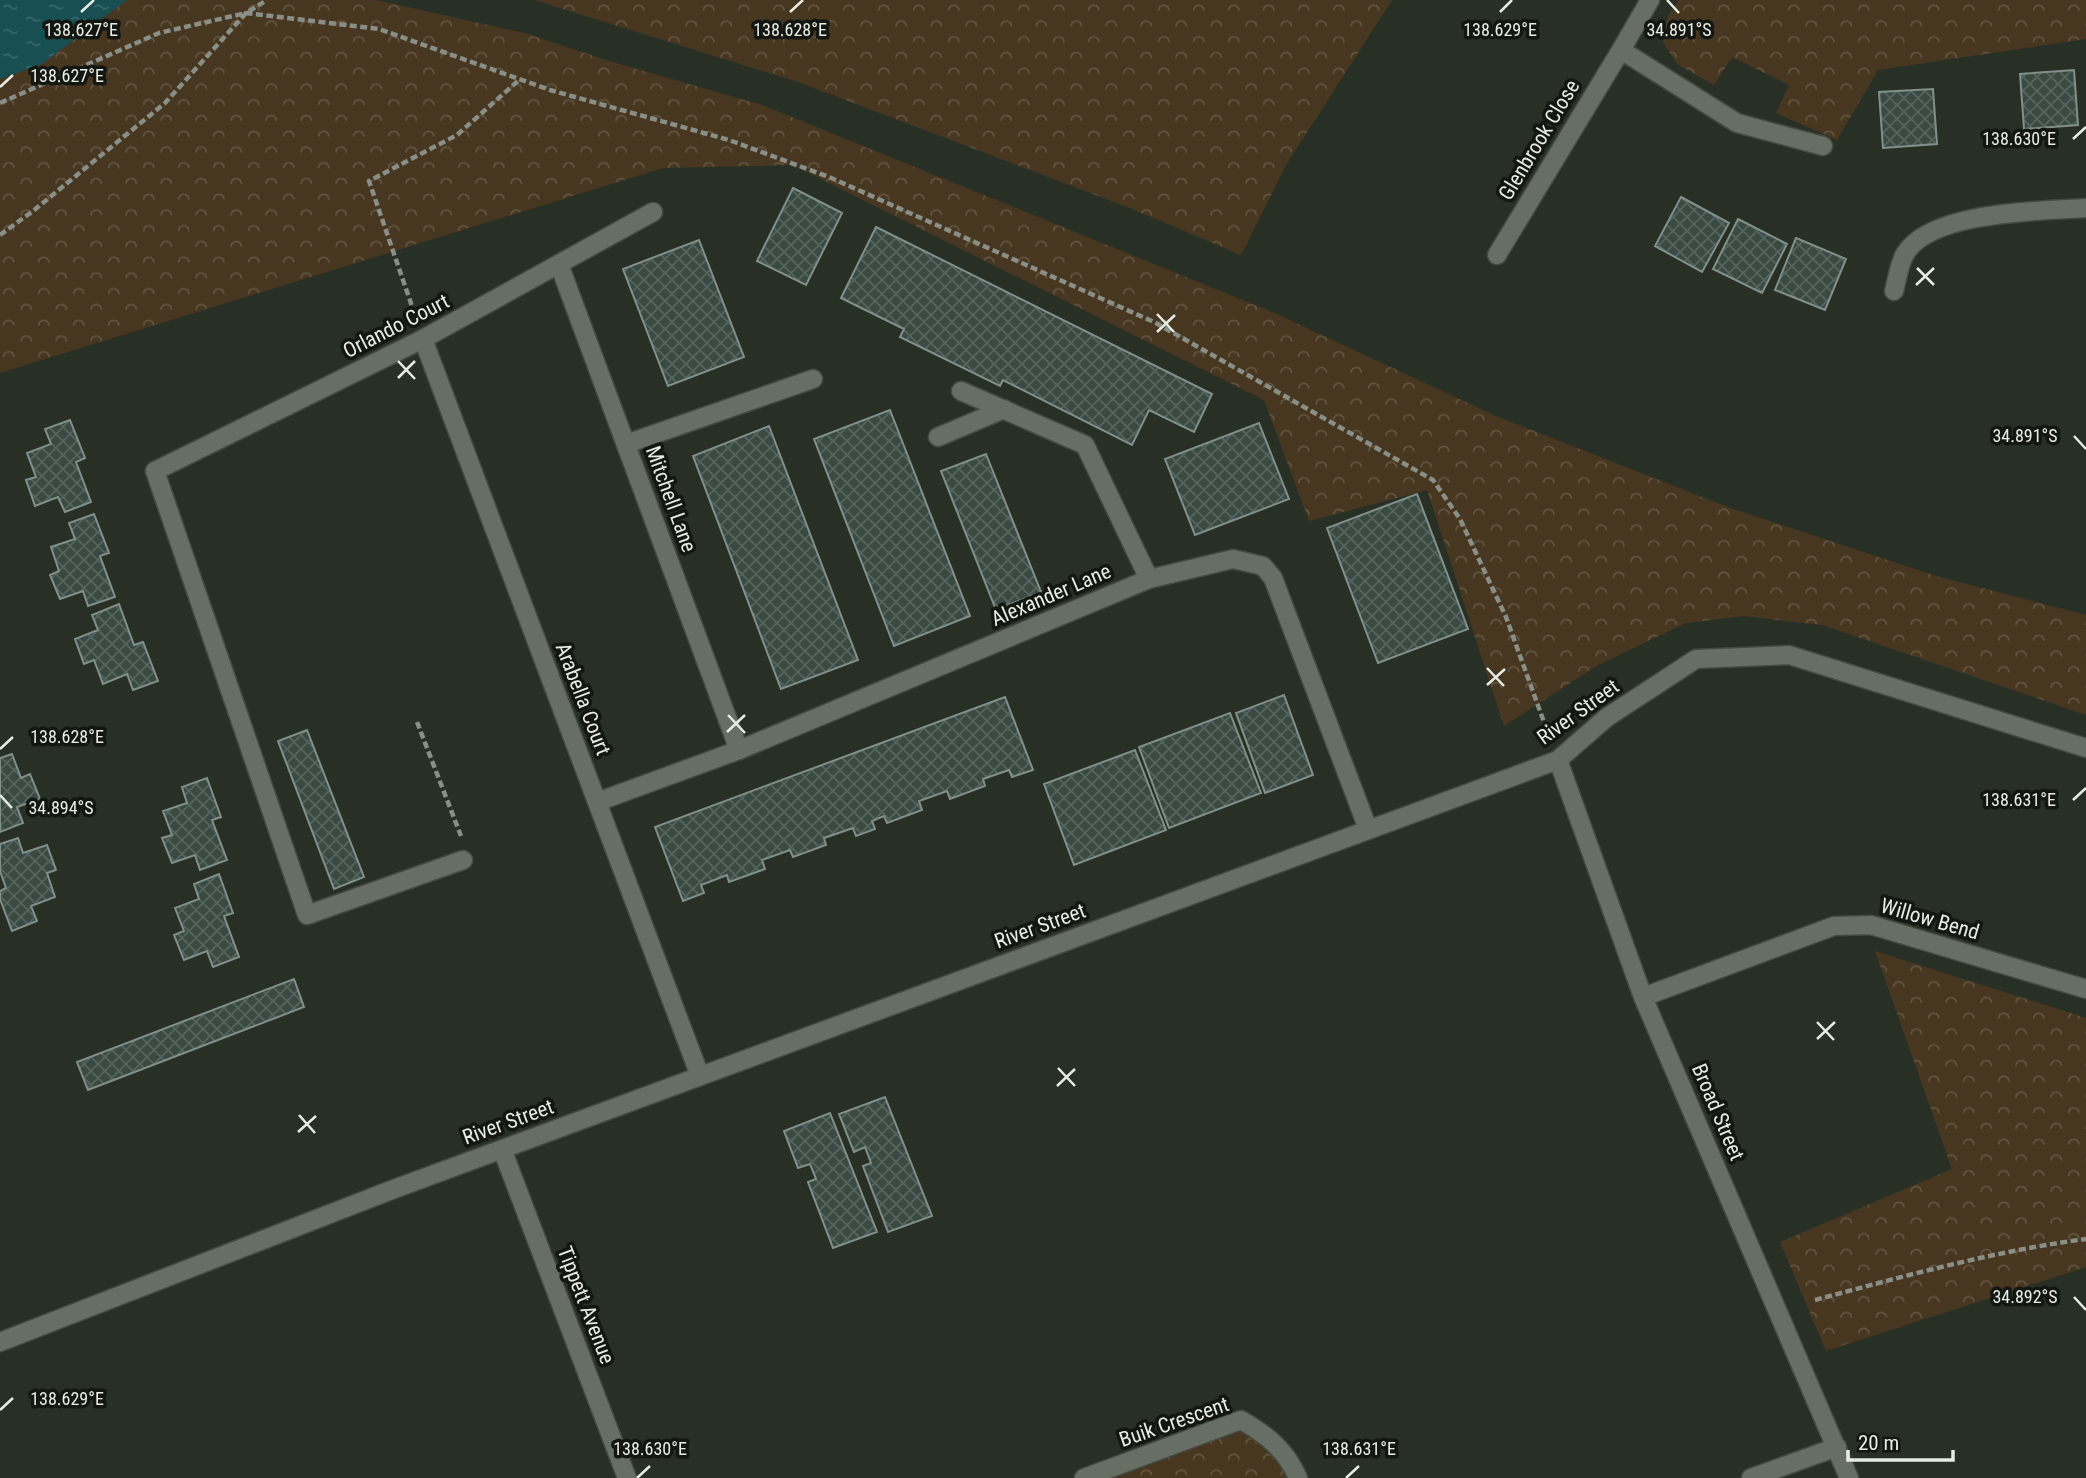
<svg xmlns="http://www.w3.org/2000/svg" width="2086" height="1478" viewBox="0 0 2086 1478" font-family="'Roboto Condensed',sans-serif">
  <defs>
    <pattern id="park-crowns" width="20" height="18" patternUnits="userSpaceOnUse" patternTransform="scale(1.75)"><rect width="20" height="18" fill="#473720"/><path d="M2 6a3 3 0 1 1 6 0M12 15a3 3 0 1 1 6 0" fill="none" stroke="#625440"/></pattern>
    <pattern id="water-ripples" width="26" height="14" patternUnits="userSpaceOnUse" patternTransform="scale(1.75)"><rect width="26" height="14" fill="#184f52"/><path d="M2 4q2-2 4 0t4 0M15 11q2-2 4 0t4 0" fill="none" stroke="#3a686b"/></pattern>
    <pattern id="building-cross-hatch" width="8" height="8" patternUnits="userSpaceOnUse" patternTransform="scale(1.75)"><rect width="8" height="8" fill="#3b4943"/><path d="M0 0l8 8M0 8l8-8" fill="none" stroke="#57635e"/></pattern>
  </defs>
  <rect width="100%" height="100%" fill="#282f25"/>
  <path fill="url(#park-crowns)" d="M0 0H376L528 34 609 61 762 105 1272 312 1496 416 1730 508 1936 576 2086 615V715L1822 625 1744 616 1686 623 1598 665 1504 726 1427 490 1309 521 1264 400 793 165 663 168 0 373Z
    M534 0H1392L1286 165 1241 255 1127 207 798 82Z
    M1679 0H2086V39L1878 70 1837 140 1776 113 1789 85 1732 57 1714 85 1677 64 1663 42 1668 16Z
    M1875 951 2086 1018V1267L1826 1351 1780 1242 1952 1169Z
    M1241 1420 1298 1478H1084Z"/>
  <path fill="url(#water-ripples)" d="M0 0H127L42 64 0 79Z"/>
  <path fill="url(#building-cross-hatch)" stroke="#80908a" stroke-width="2" d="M2074 70 2078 125 2024 129 2020 74Z
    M1933 89 1937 144 1883 148 1879 92Z
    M793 188 842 213 806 285 757 261Z
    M1681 197 1729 223 1702 272 1655 246Z
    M1738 219 1787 244 1762 293 1713 269Z
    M876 227 1212 394 1194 432 1149 410 1132 445 1003 380 1000 386 900 337 904 329 841 298Z
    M1796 238 1846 259 1825 310 1775 290Z
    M699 240 744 357 668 386 623 269Z
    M890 410 970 616 894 646 814 439Z
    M70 420 85 458 76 462 91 502 65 512 58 497 35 506 26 480 36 477 27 453 51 444 45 429Z
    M1259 423 1289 499 1195 535 1165 459Z
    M769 426 858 660 781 689 693 456Z
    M986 454 1041 592 996 610 941 471Z
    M1417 494 1468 629 1378 663 1327 528Z
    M94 514 109 553 100 556 115 597 88 606 83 591 60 599 50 575 59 571 51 547 75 539 69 523Z
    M119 604 134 645 143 642 158 681 133 690 127 674 103 684 94 660 84 664 75 639 98 630 92 615Z
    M1284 695 1313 775 1265 793 1236 713Z
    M1005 697 1033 770 1012 777 1009 770 983 779 985 786 950 799 947 791 919 801 922 810 887 823 884 816 872 821 875 829 856 836 853 828 824 838 826 845 793 857 790 850 762 860 765 869 729 882 727 875 701 885 704 893 683 901 655 827Z
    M1230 713 1261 793 1169 828 1139 747Z
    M307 730 364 877 334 889 278 741Z
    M1135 750 1166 830 1074 865 1044 784Z
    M12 754 21 778 30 774 40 799 17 807 23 823 0 832V758Z
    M207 778 221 817 212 820 227 860 200 870 195 855 172 863 162 838 172 835 163 811 187 803 182 787Z
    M18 838 23 853 47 845 56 870 47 873 55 897 31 906 37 921 12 931 0 899V891L6 888 0 871V844Z
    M219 874 233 913 224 916 239 957 213 967 207 951 184 960 174 935 184 931 175 908 199 899 194 884Z
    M294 979 304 1007 88 1090 77 1062Z
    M885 1097 932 1216 888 1232 863 1166 871 1163 865 1147 854 1152 839 1114Z
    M830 1113 877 1232 833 1248 808 1182 816 1179 810 1164 798 1168 784 1131Z"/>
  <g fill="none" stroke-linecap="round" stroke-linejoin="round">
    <defs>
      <path id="lane" d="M559 264 739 750
        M961 391 1085 445 1149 579
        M938 437 1004 409
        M626 444 813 379
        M155 471 307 915 463 860"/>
      <path id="street" d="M1621 50 1650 0
        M1497 255 1621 50 1737 123 1823 146
        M1894 291C1897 280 1899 264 1905 254 1930 211 2041 211 2086 208
        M423 339 700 1076
        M155 471 423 339 653 212
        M1558 760 1643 997 1849 1478
        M597 802 739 750 1149 579 1233 559 1263 566 1273 578 1368 829
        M1643 997 1834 926 1871 925 2086 989
        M502 1149 627 1478
        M0 1342 394 1189 1558 760 1606 718 1696 659 1789 655 2086 748
        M1084 1478 1241 1420C1267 1435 1286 1450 1298 1478
        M1751 1478 1837 1447"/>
    </defs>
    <use href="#lane" stroke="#444a42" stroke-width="21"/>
    <use href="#street" stroke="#444a42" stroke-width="21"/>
    <path stroke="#898f87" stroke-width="4.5" stroke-dasharray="7 3.5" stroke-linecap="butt" d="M0 103 159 33 246 13 379 29 550 90 729 140 829 177 1154 322 1433 480 1460 519 1506 617 1549 736
      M0 235 33 211 165 103 246 13 267 0
      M415 315 369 181 457 135 519 80
      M417 722 461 836
      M1815 1300C1905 1276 1994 1251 2086 1239"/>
    <use href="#lane" stroke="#676f64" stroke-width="18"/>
    <use href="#street" stroke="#676f64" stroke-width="18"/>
  </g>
  <path fill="none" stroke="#e7ece5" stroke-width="2.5" d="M1667 0 1679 13M81 12 94 0M790 12 803 0M1500 12 1512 0M0 87 13 75M2073 139 2086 127M1917 268 1934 285M1916 285 1934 268M1157 314 1174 332M1157 332 1175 315M398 361 415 379M398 378 415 361M2074 436 2086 449M1487 668 1504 686M1487 685 1505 669M728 715 745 733M727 732 745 715M0 749 13 737M0 795 12 808M2073 800 2086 788M1817 1022 1834 1040M1817 1039 1835 1022M1058 1068 1075 1086M1057 1086 1075 1069M299 1115 315 1133M298 1132 316 1116M2074 1297 2086 1310M0 1410 13 1398M637 1478 650 1466M1346 1478 1359 1466"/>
  <g text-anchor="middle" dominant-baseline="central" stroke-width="7" stroke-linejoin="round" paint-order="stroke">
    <g font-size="21" fill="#e7ece5" stroke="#131611">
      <text transform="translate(1539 140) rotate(-59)">Glenbrook Close</text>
      <text transform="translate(396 326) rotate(-27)">Orlando Court</text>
      <text transform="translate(671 499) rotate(70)">Mitchell Lane</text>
      <text transform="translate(1051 595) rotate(-23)">Alexander Lane</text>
      <text transform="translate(583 699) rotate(69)">Arabella Court</text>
      <text transform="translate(1578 712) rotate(-36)">River Street</text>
      <text transform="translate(1930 919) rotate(16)">Willow Bend</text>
      <text transform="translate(1040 926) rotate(-20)">River Street</text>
      <text transform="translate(1718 1112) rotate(67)">Broad Street</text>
      <text transform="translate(508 1122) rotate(-20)">River Street</text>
      <text transform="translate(586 1305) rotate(69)">Tippett Avenue</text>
      <text transform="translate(1174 1422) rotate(-19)">Buik Crescent</text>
    </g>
  </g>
  <g font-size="18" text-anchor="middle" fill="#e7ece5" stroke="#131611" stroke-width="7" stroke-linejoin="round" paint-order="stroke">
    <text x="81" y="36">138.627°E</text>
    <text x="790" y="36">138.628°E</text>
    <text x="1500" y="36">138.629°E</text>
    <text x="1679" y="36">34.891°S</text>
    <text x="67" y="82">138.627°E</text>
    <text x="2019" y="145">138.630°E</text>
    <text x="2025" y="442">34.891°S</text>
    <text x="67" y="743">138.628°E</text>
    <text x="2019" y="806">138.631°E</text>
    <text x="61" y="814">34.894°S</text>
    <text x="2025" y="1303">34.892°S</text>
    <text x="67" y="1405">138.629°E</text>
    <text x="650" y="1455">138.630°E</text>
    <text x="1359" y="1455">138.631°E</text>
  </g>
  <path d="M1848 1450v10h105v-10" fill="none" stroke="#e7ece5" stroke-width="3.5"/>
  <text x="1858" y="1450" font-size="21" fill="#e7ece5" stroke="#131611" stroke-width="5" paint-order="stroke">20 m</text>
</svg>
